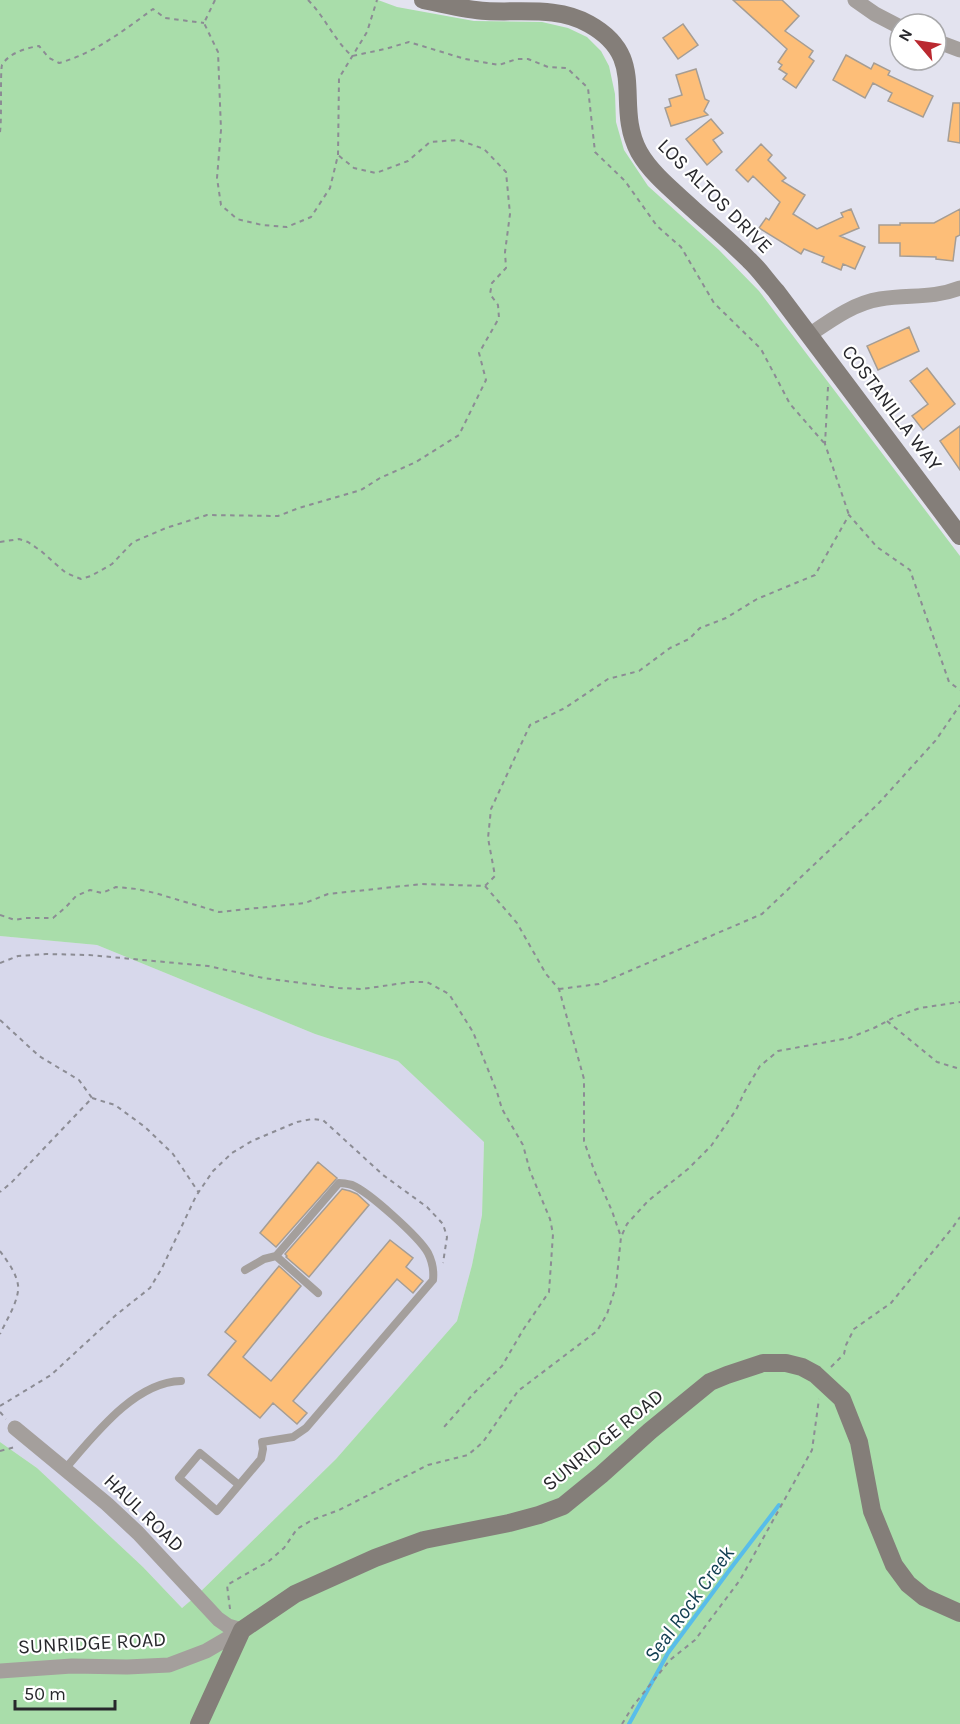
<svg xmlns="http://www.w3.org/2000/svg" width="960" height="1724" viewBox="0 0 960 1724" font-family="Karla,sans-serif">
  <rect width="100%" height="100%" fill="#e3e3ef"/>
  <path fill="#d7d8eb" d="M0 936 97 945 315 1034 398 1061 484 1141 482 1215 472 1265 457 1321 336 1459 196 1596 182 1608 143 1567 37 1468 0 1442Z"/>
  <path fill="#a9ddaa" d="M0 0H378L397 7 474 21 542 22 568 28 587 37 601 51 609 66 615 94 616 122 624 150 648 186 719 250 759 291 960 556V1724H0V1442L37 1468 143 1567 182 1608 196 1596 336 1459 457 1321 472 1265 482 1215 484 1142 398 1061 315 1034 97 945 0 936Z"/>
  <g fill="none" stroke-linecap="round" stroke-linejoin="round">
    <path stroke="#58bdea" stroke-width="4" d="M629 1724 668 1653 731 1568 779 1505"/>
  </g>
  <path fill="#fdbe78" stroke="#a59d94" stroke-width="1.5" d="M733 0H782L799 16 785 31 813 51 809 57 814 61 796 88 783 79 787 74 779 69 782 65 778 62 787 49Z
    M683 24 698 45 678 59 663 38Z
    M846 55 871 69 874 63 890 71 888 75 933 96 923 117 888 101 892 93 873 83 865 98 833 80Z
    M696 69 705 99 709 101 704 111 708 115 671 126 665 108 671 106 669 99 682 95 676 75Z
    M953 103H960V143L948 141Z
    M711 119 723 133 713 140 722 152 707 165 686 139Z
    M761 144 772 155 768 160 786 178 782 181 805 195 793 214 817 229 843 217 841 213 851 209 859 228 840 236 865 247 855 269 843 264 841 270 822 262 824 257 804 249 801 254 759 228 766 218 769 220 780 202 753 176 748 182 736 170Z
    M960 209V235L956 237 953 261 936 259V257L900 256V243H879V225H900V223H934Z
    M909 327 919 351 878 370 867 346Z
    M927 368 955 404 923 430 912 416 928 404 910 381Z
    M960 426V470L940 441Z
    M318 1162 337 1178 276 1247 260 1233Z
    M342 1189 350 1191 357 1194 369 1205 309 1277 286 1257 287 1256 285 1254Z
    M390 1240 413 1258 406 1267 423 1281 413 1293 397 1279 293 1401 307 1413 297 1424 273 1403 260 1418 208 1375 236 1341 225 1332 279 1266 301 1286 243 1357 271 1381Z"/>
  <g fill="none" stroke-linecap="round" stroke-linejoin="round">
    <path stroke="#8c8c94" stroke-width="2" stroke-dasharray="4.5 4.5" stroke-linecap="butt" d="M215 0 204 23 218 52 221 130 217 178 221 205 237 219 262 225 287 227 311 217 330 188 338 155 339 78 367 32 377 0
      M308 0C325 17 334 40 352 56L385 49 409 42 465 59 499 65 517 59H528L548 67 567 68 588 88 595 152 625 181 657 226 681 247 714 303 761 349 790 404 825 444
      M0 132C2 118 0 72 2 65 9 53 26 48 39 46L49 58 59 63C95 53 123 31 153 9L165 18 204 23
      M828 387 825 444 849 515
      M0 542 19 539 28 542 41 551 66 573 81 579 91 576 112 564 133 542 166 528 207 515 278 516 299 508 361 490 380 478 416 462 459 435 486 380 479 353 499 318 498 305 490 294 492 283 506 268 505 252 510 214 506 172 484 149 459 140 430 142 408 161 376 173 354 168 338 155
      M485 886 517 923 546 974 559 989 584 1079V1141L594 1170 612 1211 621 1237
      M0 915 15 920 25 918H53L66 907 76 896 90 890 102 893 116 887 137 889 155 893 219 912 305 903 328 894 422 884 485 886 495 876 488 838 491 809 530 725 565 708 608 679 639 671 670 648 689 639 700 628 726 618 757 599 815 575 849 515 877 547 910 570 949 682 960 690
      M0 963 18 956 46 954 89 955 208 966 263 978 339 988 362 989 411 982H427L449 994 473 1032 497 1092 502 1109 523 1145 530 1171 550 1219 553 1234 549 1292 523 1330 502 1366 475 1392 444 1427
      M559 989 599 984 762 914 878 804 936 740 960 705
      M0 1020 39 1056 79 1080 92 1098 11 1183 0 1192
      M887 1021 937 1062 960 1069
      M92 1098 115 1105 145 1127 173 1154 199 1193
      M0 1251C7 1261 16 1272 18 1285 20 1299 6 1321 0 1334
      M831 1367 844 1354 846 1345 854 1329 891 1303 953 1227 960 1217
      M0 1406 51 1375 116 1315 150 1288 162 1268 196 1196 213 1171 232 1153 252 1141 297 1122 312 1119 323 1120 383 1175 427 1207 443 1224 447 1237 443 1263
      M0 1412 6 1419
      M0 1451 15 1447
      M230 1609 227 1585 269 1561 284 1548 297 1529 312 1520 339 1510 428 1465 468 1455 483 1442 518 1391 597 1331 607 1314 616 1286 621 1237 627 1224 648 1201 688 1169 711 1146 736 1110 745 1091 760 1066 778 1051 849 1038 874 1028 895 1017 920 1008 960 1002
      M622 1724 633 1706 670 1660 695 1640 740 1580 812 1450 819 1399"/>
    <path stroke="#a49f9c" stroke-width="8" d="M276 1256 318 1293
      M65 1469C93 1437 134 1382 181 1381
      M239 1485 200 1453 179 1478 217 1511 261 1459 263 1449 262 1442 293 1437 306 1428 433 1280C434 1271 432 1261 428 1253 419 1237 369 1192 352 1185 348 1184 343 1183 339 1183L276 1256 264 1259 245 1270"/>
    <path stroke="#a49f9c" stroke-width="15" d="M855 0 875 14 900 27
      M936 41 960 50
      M809 335C831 320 854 303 880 299 909 294 932 299 960 288
      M15 1428 107 1504 138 1533 218 1619 228 1626 242 1630
      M0 1671 72 1666 127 1667 169 1665 206 1651 242 1630"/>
    <path stroke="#847e79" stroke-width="18" d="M423 0C444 4 465 10 486 11 520 13 558 6 589 24 650 58 613 103 639 152 652 175 676 193 695 211 713 227 732 243 749 260 759 269 767 281 776 291L960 536
      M199 1724 242 1630 295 1594 375 1558 424 1540 509 1523 539 1515 563 1506 601 1475 650 1431 710 1382 727 1375 763 1363H786L802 1367 815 1374 842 1399 859 1442 872 1511 894 1565 908 1584 924 1597 960 1613"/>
  </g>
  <g text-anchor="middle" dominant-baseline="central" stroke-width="4.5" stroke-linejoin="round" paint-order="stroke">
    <g font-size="20" fill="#28282c" stroke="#fff">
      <text transform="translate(715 196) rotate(45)">LOS ALTOS DRIVE</text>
      <text transform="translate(892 408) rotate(53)">COSTANILLA WAY</text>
      <text transform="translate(603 1440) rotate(-39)">SUNRIDGE ROAD</text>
      <text transform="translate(144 1513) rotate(44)">HAUL ROAD</text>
      <text transform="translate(92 1643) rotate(-3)">SUNRIDGE ROAD</text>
    </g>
    <g font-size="21" font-style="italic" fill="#144053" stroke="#fff">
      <text transform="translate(689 1604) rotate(-54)">Seal Rock Creek</text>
    </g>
  </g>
  <g transform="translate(918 42) rotate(299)"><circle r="28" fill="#ffffff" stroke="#a9a9ab" stroke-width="1.5"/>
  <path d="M0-4.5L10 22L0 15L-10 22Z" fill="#ba2930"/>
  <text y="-9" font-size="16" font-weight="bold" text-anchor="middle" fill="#28282c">N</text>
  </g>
  <path d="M15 1700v9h100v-9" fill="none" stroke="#28282c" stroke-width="3"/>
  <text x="24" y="1700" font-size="18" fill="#28282c" stroke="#ffffff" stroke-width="4.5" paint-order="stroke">50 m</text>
</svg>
